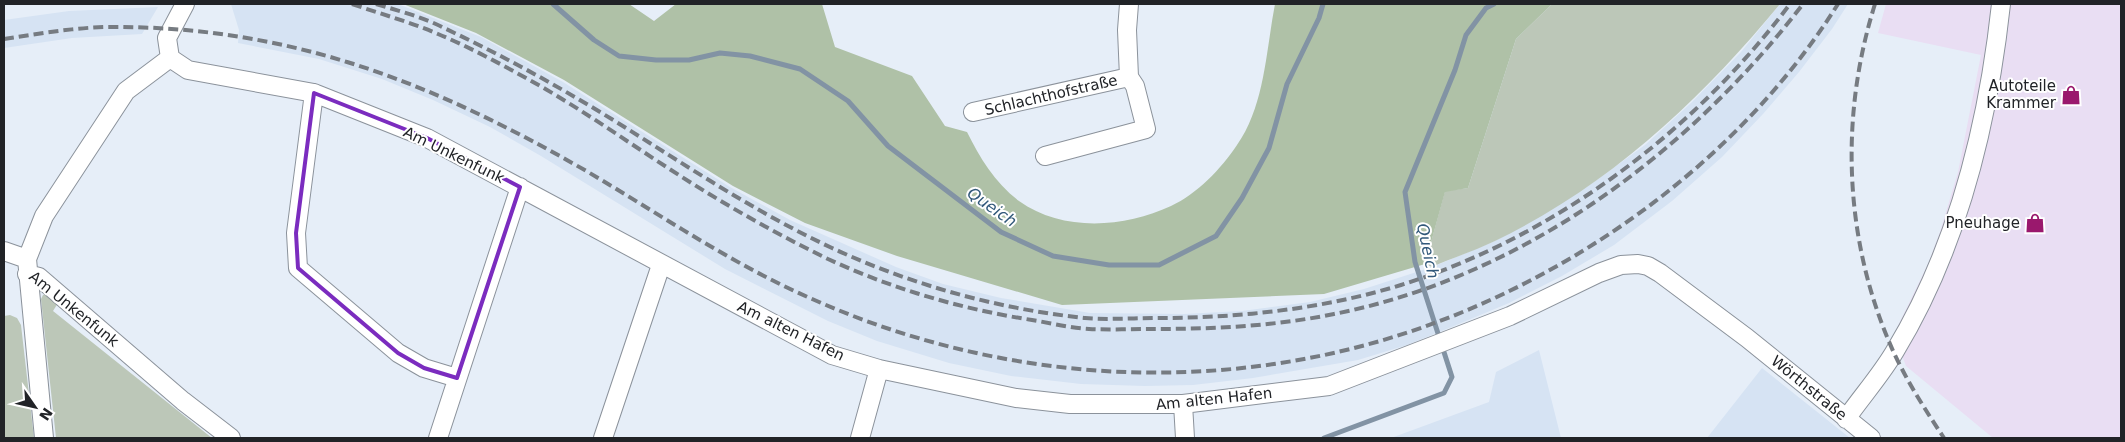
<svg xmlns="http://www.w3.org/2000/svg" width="2125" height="442" viewBox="0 0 2125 442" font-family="'DejaVu Sans',sans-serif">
  <rect width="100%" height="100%" fill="#e6eef8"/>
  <path fill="#e9def3" d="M1886 4H2121V438H1993L1906 366 1894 334 1928 264 1940 232 1958 172 1981 55 1878 33Z"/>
  <path fill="#d6e3f3" d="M231 4H398L481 37 563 82 730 187 790 220 896 267 943 284 1001 298 1090 313 1184 314 1242 311 1310 302 1364 289 1432 267 1495 241 1594 182 1645 145 1692 102 1741 52 1780 4H1848L1832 29 1799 72 1763 114 1722 157 1672 201 1614 245 1562 276 1509 303 1454 326 1407 345 1358 360 1253 378 1193 385 1145 386 1081 384 1011 376 949 363 877 341 828 321 725 269 541 156 490 127 433 100 382 79 319 59 238 43 239 30Z
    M158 7 142 34 72 38 4 48V20L69 11Z
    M1539 350 1561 438H1391L1489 402 1496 372Z
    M1762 368 1850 438H1707Z"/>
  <path fill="#bcc7b8" d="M1552 4H1780C1701 100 1609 186 1495 241 1474 251 1452 258 1432 267L1425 264 1445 191 1468 188 1516 39Z
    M47 293 58 303 53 311 212 438H56L41 299 43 295Z
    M10 315 17 318 21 325 34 438H4V316Z"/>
  <path fill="#afc1a7" d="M403 4H629L654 21 676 4H822L835 47 912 76 945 126 967 132C980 158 995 183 1019 201 1062 232 1124 228 1171 206 1197 194 1221 169 1237 145 1265 105 1266 50 1275 4H1552L1516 39 1468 188 1445 192 1425 264 1324 294 1062 305 897 256 805 223 733 186 564 80 476 33Z"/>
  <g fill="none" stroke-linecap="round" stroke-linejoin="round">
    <path stroke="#8293a4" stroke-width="5" d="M553 4 594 40 619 56 656 60H689L720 53 750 56 800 69 848 101 888 146 1001 232 1053 256 1109 265H1159L1216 236 1242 198 1269 148 1287 84 1319 18 1323 4
      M1324 438 1444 393 1452 377 1415 262 1405 192 1455 70 1466 35 1486 8 1494 4"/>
    <defs>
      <path id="street" d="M185 4 167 38 170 58 188 70 314 93 427 138 832 355 879 369 1016 398 1070 404H1183L1329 386 1510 316 1599 273 1621 265 1638 264 1648 266 1660 273 1747 338 1871 438
        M314 93 296 233 298 268 398 353 424 368 457 378
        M973 112 1129 77
        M1045 156 1146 129 1135 86 1129 77 1127 30 1129 4
        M4 251 27 259
        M27 274 39 277 183 401 231 438
        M1183 404 1185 438
        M1846 419C1862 396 1881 375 1895 351 1958 247 1988 124 2001 4
        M44 438 27 259 44 216 126 91 170 58
        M438 438 520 187
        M603 438 661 265
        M860 438 879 369"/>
    </defs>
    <use href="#street" stroke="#8b929b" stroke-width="20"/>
    <use href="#street" stroke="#fff" stroke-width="18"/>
    <path stroke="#767b81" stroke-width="4" stroke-dasharray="10 5" stroke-linecap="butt" d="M352 4C381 14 410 22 438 34 467 46 497 62 526 78 588 112 645 155 706 192 745 216 787 239 828 259 893 289 961 309 1032 320 1051 323 1070 328 1089 329 1110 330 1133 329 1154 329 1215 329 1275 326 1334 314 1522 277 1688 154 1803 4
      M376 4C399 11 423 17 444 28 506 57 567 91 626 128 693 170 759 214 832 248 912 285 998 309 1085 318 1109 320 1133 318 1157 318 1239 318 1323 309 1401 285 1554 237 1694 132 1790 4
      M1875 4C1839 118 1844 243 1894 353 1908 383 1926 411 1944 438
      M4 39C37 34 71 28 105 27 288 25 432 82 588 172 661 215 732 264 810 298 1017 391 1255 399 1465 311 1614 249 1752 141 1838 4"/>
  </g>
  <path fill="none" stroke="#7b2cbf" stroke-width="4" stroke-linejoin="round" d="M314 93 427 138 520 187 457 378 424 368 398 353 298 268 296 233Z"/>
  <defs>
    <symbol id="shop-bare" viewBox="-9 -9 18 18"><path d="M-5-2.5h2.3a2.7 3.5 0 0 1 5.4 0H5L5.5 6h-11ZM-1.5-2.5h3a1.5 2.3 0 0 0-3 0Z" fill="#9a186d" stroke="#fff" stroke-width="2.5" paint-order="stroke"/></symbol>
  </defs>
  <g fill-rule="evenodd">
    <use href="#shop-bare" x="2057" y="81" width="28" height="28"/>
    <use href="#shop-bare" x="2021" y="209" width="28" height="28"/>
  </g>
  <g text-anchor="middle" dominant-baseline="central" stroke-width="4" stroke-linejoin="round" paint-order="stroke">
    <g font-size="15" fill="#212327" stroke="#fff" text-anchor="end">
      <text x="2056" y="86">Autoteile<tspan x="2056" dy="17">Krammer</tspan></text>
      <text x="2020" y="223">Pneuhage</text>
    </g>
    <g font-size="15" fill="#212327" stroke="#fff">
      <text transform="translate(1051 95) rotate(-13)">Schlachthofstraße</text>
      <text transform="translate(454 155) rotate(26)">Am Unkenfunk</text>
      <text transform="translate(74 309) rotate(39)">Am Unkenfunk</text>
      <text transform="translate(791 331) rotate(26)">Am alten Hafen</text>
      <text transform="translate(1809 388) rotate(39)">Wörthstraße</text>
      <text transform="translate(1214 399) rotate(-6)">Am alten Hafen</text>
    </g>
    <g font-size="16" font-style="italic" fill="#31587a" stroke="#fff">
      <text transform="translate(992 207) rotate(35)">Queich</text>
      <text transform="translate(1428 251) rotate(78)">Queich</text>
    </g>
  </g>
  <rect width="2125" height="442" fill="none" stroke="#212327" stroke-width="10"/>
  <g transform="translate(35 407) rotate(124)" stroke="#ffffff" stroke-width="4" paint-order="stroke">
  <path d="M0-4L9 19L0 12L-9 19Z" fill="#212327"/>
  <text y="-8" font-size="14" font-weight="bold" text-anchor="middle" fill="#212327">N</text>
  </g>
</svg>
